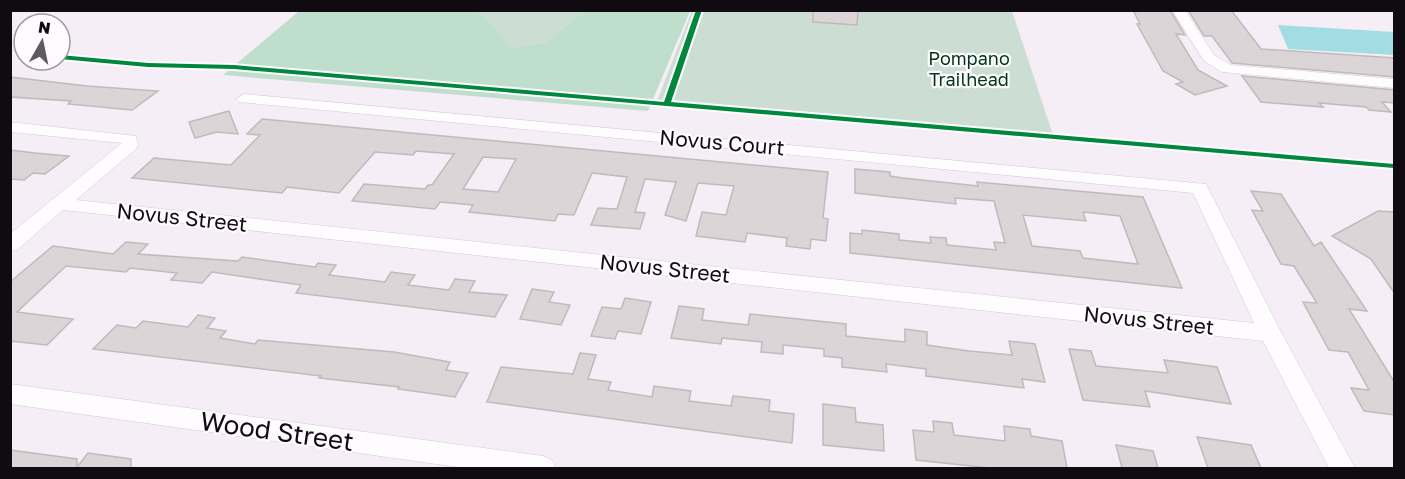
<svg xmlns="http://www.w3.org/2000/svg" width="1405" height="479" viewBox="0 0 1405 479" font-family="'Golos Text',sans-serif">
  <rect width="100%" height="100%" fill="#f5eef6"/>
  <path fill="#ccded3" d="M478 11H585L546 42 510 50 495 26Z
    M692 11H1012L1053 135 657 101Z"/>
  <path fill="#bfdecc" d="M299 11H478L495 26 510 49 546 42 585 11H690L648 111 223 75Z"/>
  <path fill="#a2dde4" d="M1278 25 1394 32V55L1288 49Z"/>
  <path fill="#dcd5d7" stroke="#c0babb" stroke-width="1.5" fill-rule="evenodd" d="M813 10H858L857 25 813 22Z
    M1133 10H1170L1185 35 1176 34 1198 70 1227 86 1195 95 1176 84 1183 82 1163 71 1137 24H1140Z
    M1188 10H1231L1261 49 1395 58V77L1232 63 1212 36H1204Z
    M1242 76 1395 90V103L1382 102 1391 112 1369 110 1366 107 1319 103 1323 107 1261 102Z
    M10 77 87 86 158 91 132 110 68 104 71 101 10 97Z
    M229 111 238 134 217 132 195 138 189 122Z
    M262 119 828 172 823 218 828 219 826 241 811 239 810 249 786 246 787 238 747 233 745 242 696 236 702 212 726 215 734 186 698 183 686 221 665 215 676 182 645 179 635 212 645 213 640 229 591 225 598 208 617 209 627 177 592 173 574 215 558 214 555 221 469 212 473 205 440 202 435 209 352 201 364 184 425 189 428 185H432L454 154 416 151 413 155 375 152 339 193 287 187 282 193 132 178 154 158 231 165 260 135 247 134ZM483 157 516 159 498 192 463 189Z
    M10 150 35 153 69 156 45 174 33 173 24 180 10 179Z
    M855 169 890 172V176L903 178 978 186 977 182 1143 197 1182 288 850 253V233L862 234V230L899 234V240L931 243 930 237 946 238 947 245 996 250 994 242 1005 243 994 201 955 198 956 204 855 193ZM1083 212 1120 216 1138 264 1083 258 1080 251 1032 246 1023 215 1086 221Z
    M1251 191 1281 194 1314 246 1321 242 1367 311 1349 309 1395 383V415L1364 411 1351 388 1369 390 1348 352 1329 350 1303 302 1317 303 1294 266 1281 264 1252 210 1263 211Z
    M1378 211 1395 212V294L1371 259 1332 236Z
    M126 242 148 244 138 254 238 261 242 257 315 267 318 263 336 265 329 275 385 282 391 272 415 275 408 285 449 290 455 279 475 281 469 292 507 295 495 317 296 293 301 285 212 272 202 283 171 280 177 273 130 268 126 272 66 266 17 312 73 319 47 345 10 341V282L53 246 113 254Z
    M532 289 554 292 549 302 570 305 561 325 520 319Z
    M625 298 651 302 641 334 618 331 615 339 591 336 602 307 621 309Z
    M679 306 704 309 702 320 748 325 750 314 846 324V336L905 342V329L927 332V345L969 351 1012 355 1009 341 1035 344 1045 382 1022 379 1024 388 926 376V369L886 364 887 372 842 367V358L824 356V349L783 345V354L761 352 762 342 722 338 721 344 671 338Z
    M198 315 215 318 207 328 226 331 220 338 255 344 258 340 394 352 450 362 446 370 468 373 455 397 398 389 399 387 319 378 321 376 93 349 117 325 136 328 143 321 188 327Z
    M1069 349 1091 351 1096 366 1168 373 1164 360 1217 367 1231 404 1145 391 1150 407 1083 400Z
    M580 353 596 355 588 379 611 382 608 390 652 397 654 386 691 391 689 401 731 406 733 396 770 400 769 411 794 414 792 443 487 402 501 367 573 374Z
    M823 404 855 408 856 422 883 425 884 451 823 445Z
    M933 421 952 423 954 435 1005 441 1004 426 1030 429 1031 436 1062 441 1067 468H990L916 460 913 430 934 432Z
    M1197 437 1251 445 1261 468H1208Z
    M1116 445 1153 451 1158 468H1122Z
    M10 450 77 459V467L88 453 131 459V468H10Z"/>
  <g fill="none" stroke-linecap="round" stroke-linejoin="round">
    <defs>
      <path id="minor" d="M1172 10H1185L1214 55 1231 65 1394 79V88L1222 72 1204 61Z
        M244 94 1206 184 1281 332 1355 468H1329L1263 341 63 210 17 250 10 251V234L122 143 10 132V122L136 136 138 145 136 149 76 200 1254 323 1193 193 239 102 236 99Z
        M10 384 543 456 552 460 556 468H465L10 404Z"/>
    </defs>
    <use href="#minor" stroke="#d1cdd2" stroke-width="1"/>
    <use href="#minor" fill="#fefcfe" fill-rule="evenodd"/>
    <defs>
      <path id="cycleway" d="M696 10H702L671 102 1394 164V168L234 69 148 67 60 59V55L148 63 234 65 664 102Z"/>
    </defs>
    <use href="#cycleway" stroke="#fefbff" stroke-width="4"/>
    <use href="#cycleway" fill="#00873e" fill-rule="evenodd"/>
  </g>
  <g text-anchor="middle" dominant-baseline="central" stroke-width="4.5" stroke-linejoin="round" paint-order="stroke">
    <g font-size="18" fill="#00341b" stroke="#fefbff">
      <text x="969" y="58">Pompano<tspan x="969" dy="21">Trailhead</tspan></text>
    </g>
    <g font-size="21" fill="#0f0b10" stroke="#fefbff">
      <text transform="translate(722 142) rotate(5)">Novus Court</text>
      <text transform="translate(182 217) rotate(6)">Novus Street</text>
      <text transform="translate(665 268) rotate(6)">Novus Street</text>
      <text transform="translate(1149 320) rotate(6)">Novus Street</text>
    </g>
    <g font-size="26" fill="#0f0b10" stroke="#fefbff">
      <text transform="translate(277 431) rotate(8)">Wood Street</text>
    </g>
  </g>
  <rect width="1405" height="479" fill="none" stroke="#0f0b10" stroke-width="24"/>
  <g transform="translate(42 42) rotate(9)"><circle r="28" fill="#fefbff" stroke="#9e9b9f" stroke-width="1.5"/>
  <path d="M0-4.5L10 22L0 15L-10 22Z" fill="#605a60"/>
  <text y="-9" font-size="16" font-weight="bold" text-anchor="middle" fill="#0f0b10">N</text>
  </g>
</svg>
